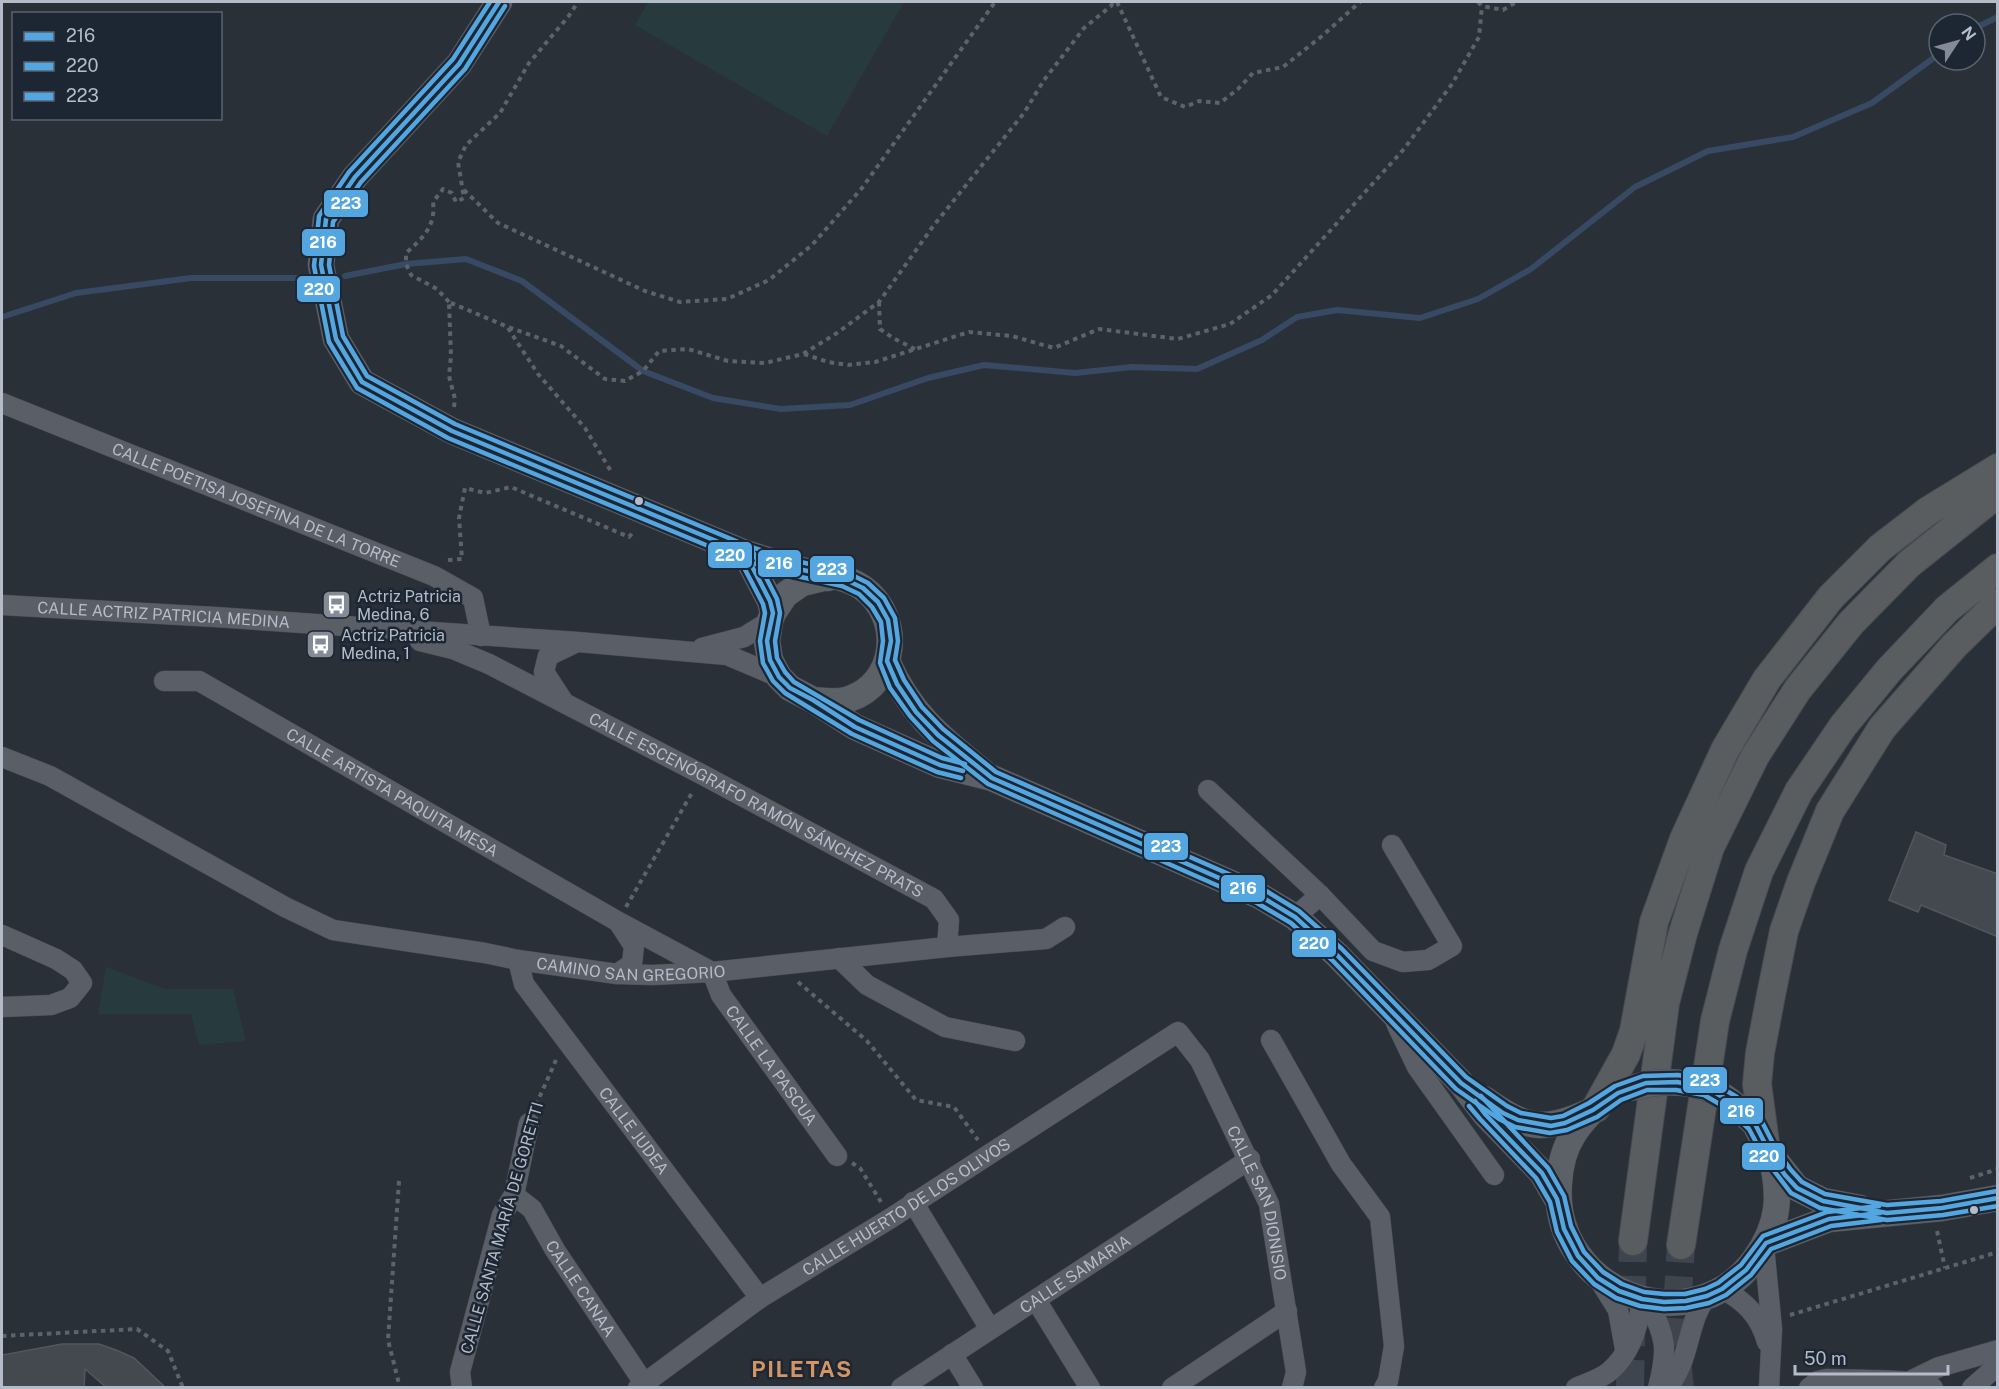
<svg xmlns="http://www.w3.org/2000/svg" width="1999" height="1389" viewBox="0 0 1999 1389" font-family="'Public Sans',sans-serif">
  <rect width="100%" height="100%" fill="#2a3038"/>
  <path fill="#273a3e" d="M648 2H904L827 136 635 25Z
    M106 967 165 989H233L246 1041 199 1045 191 1014H98Z"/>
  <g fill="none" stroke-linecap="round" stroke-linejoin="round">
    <path stroke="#384963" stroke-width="6" d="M1975 28 1998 17
      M345 276 406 264 466 259 522 281 643 371 713 398 781 409 850 405 928 378 984 365 1075 373 1132 367 1197 369 1262 340 1297 317 1337 310 1420 318 1478 299 1531 269 1635 187 1708 151 1793 137 1872 103 1939 54
      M2 317 76 293 191 278H301"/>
  </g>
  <path fill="#444950" stroke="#52575f" stroke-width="1.5" d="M1916 832 1946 845 1944 855 1998 874V937L1921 905 1918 912 1889 900Z
    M62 1344H99L116 1350 134 1358 166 1388H107L85 1369 84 1388H2V1355Z"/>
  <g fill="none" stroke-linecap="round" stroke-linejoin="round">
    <path stroke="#3f454e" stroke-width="28" stroke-dasharray="28 14" stroke-linecap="butt" d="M1630 1388 1633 1241
      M1680 1388 1675 1342 1681 1245"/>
    <defs>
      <g id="minor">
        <path id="s1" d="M2 403 434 576 473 598 481 636"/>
        <path id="s2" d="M2 605 215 617 578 642 727 655 779 677"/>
        <path id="s3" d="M420 641 453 649 489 664 703 775 934 899 949 920 947 947"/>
        <path d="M702 648 744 637 770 621"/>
        <path id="s4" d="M164 681H199L617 921 712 972 721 995 837 1156"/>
        <path d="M563 701 544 672 548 656 575 643"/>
        <path id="s5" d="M2 757 50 776 285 907 333 930 485 953 518 960 617 974 653 975 712 972 947 947 1046 939 1065 927"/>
        <path d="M1208 790 1320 895"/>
        <path d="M1295 917 1320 895 1373 951 1403 962 1428 960 1452 946 1392 845"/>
        <path d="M2 935 56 959 73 970 82 983 70 998 51 1005 2 1007"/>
        <path d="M839 958 867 985 945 1027 1015 1041"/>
        <path id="s6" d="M518 960 524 984 760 1298"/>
        <path d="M617 974 632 964 634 946 619 923"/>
        <path d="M1396 1023 1417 1067 1494 1175"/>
        <path d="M1271 1040 1341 1164 1380 1217 1394 1346 1388 1381 1384 1388"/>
        <path id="s7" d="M514 1195 532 1209 555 1250 644 1383"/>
        <path d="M913 1202 990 1329"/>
        <path d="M1764 1246 1772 1329 1769 1388"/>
        <path d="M1598 1278 1618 1310 1625 1349"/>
        <path d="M1722 1289C1745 1301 1760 1316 1767 1342"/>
        <path d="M1036 1300 1090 1388"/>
        <path d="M1648 1300C1665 1339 1669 1345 1658 1388"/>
        <path d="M952 1354 973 1388"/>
        <path d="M1910 1381 1939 1367 1998 1350"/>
        <path d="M462 1388 460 1372 502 1215 514 1195 529 1123"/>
        <path id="s8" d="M638 1388 760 1298 891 1218 1178 1032 1200 1060 1269 1204 1296 1372 1292 1388"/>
        <path id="s9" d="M901 1388 1250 1159"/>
        <path d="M1172 1388 1287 1311"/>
        <path d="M1576 1388C1587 1383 1601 1379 1610 1371 1631 1353 1639 1325 1642 1299"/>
        <path d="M1667 1388C1691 1361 1686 1323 1707 1296"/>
        <path d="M1809 1388 1818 1381 1827 1379C1848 1380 1919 1378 1933 1388"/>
        <path d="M1972 1388 1998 1365"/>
      </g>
      <path id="major" d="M499 2 459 64 355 177 326 219 321 265 336 339 362 382 452 431 745 553C761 558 777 563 793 568 816 574 844 574 863 588 903 617 898 683 849 699 837 703 825 701 813 700
        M745 553 770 601 773 613
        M828 578H823L802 583 785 595 773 613 770 621 767 641 770 660 779 677 790 688 813 700 855 727 940 765 992 778 1260 896 1295 917 1337 955 1461 1083 1485 1114 1542 1173 1557 1199
        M887 661C910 714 941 738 984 773
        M1484 1099C1527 1129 1542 1133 1591 1111
        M1736 1106 1755 1124 1771 1155 1797 1188 1823 1201 1860 1208
        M1593 1110C1586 1118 1578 1126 1573 1135 1564 1149 1560 1167 1559 1183 1550 1290 1690 1348 1755 1259 1780 1223 1781 1196 1771 1155
        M1766 1243 1829 1219 1942 1208 1998 1198"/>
      <path id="highway" d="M1596 1108 1626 1054 1634 1031 1654 922 1684 839 1725 750 1767 679 1831 597 1880 548 1928 511 1998 468
        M1765 1143 1757 1084 1760 1053 1771 995 1784 931 1801 882 1830 811 1882 728 1954 646 1998 603
        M1633 1241 1665 1003 1683 933 1710 847 1755 756 1798 689 1851 623 1909 564 1998 493
        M1681 1245 1715 1021 1733 950 1759 871 1799 791 1843 726 1889 670 1947 609 1998 568"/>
    </defs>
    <use href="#minor" stroke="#484c53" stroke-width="21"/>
    <use href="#major" stroke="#484c55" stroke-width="27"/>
    <use href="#highway" stroke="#474c53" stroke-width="30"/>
    <path stroke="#5d636a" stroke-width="4" stroke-dasharray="4.5 4.5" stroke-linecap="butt" d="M1117 2 1161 97 1185 107 1199 101 1220 103 1238 89 1253 73 1283 67 1322 36 1360 2
      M1478 2 1482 6 1503 10 1516 2
      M464 190 498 223 645 291 680 302 727 299 769 280 812 245 862 188 995 2
      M449 302 437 289 411 275 406 264V253C423 238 436 226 433 202L443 189 452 193 456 202 464 198 458 162 466 145 500 113 529 63 568 17 578 2
      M879 302 880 329 893 338 915 349
      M508 328 538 374 585 428 612 473
      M804 354 828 362 848 365 875 362 969 332 1012 336 1054 348 1099 329 1178 339 1230 324 1272 295 1404 149 1452 84 1479 37 1482 6
      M454 407 455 399 449 376 451 356 449 302 508 327 561 346 605 379 625 381 643 371 659 351 688 349 728 361 765 363 803 354 837 333 879 302 934 225 1024 113 1044 80 1068 49 1084 28 1111 6 1113 2
      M448 560 462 559 459 518 465 488 485 493 511 487 629 537 634 531
      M626 907 693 791
      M798 982 867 1041 916 1100 954 1107 978 1140
      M536 1105 556 1060
      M852 1163 860 1168 881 1202
      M1970 1178 1998 1169
      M399 1181 388 1340 400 1388
      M1937 1231 1945 1268
      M1790 1315 1998 1252
      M2 1336 137 1329 168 1351 183 1388"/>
    <use href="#minor" stroke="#5a5e66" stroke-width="20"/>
    <use href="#major" stroke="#5c6168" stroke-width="26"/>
    <use href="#highway" stroke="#5a5d60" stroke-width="28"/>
    <defs>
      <path id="major-bridge" d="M1632 1088C1666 1077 1709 1081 1736 1106"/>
    </defs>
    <use href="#major-bridge" stroke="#484c55" stroke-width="27" stroke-linecap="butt"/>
    <use href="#major-bridge" stroke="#5c6168" stroke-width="26"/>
    <defs>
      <path id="bus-1" d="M499 2 459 64 355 177 326 219 321 265 336 339 362 382 452 431 745 553 794 568 844 579 863 588 878 602 888 620 891 641 887 661 897 684 916 712 938 735 992 778 1260 896 1295 917 1337 955 1461 1083 1503 1113 1518 1120 1551 1126 1565 1123 1593 1110 1618 1093 1646 1083 1677 1082 1707 1088 1733 1103 1755 1124 1771 1155 1785 1175 1797 1188 1823 1201 1887 1213 1942 1208 1998 1198
        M745 553 770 601 773 613 767 641 770 660 779 677 790 688 813 700 855 727 940 765 963 771
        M1475 1101 1485 1114 1542 1173 1557 1199 1564 1229 1578 1256 1598 1278 1619 1291 1642 1299 1664 1302 1686 1301 1707 1296 1722 1289 1746 1270 1766 1243 1829 1219 1880 1213"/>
      <path id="bus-2" d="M490 2 453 59 349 172 319 216 314 266 329 342 357 388 448 438 742 560 792 575 842 586 859 594 872 607 881 622 883 641 880 663 890 688 910 716 933 741 988 784 1257 903 1291 923 1332 960 1456 1089 1499 1119 1515 1127 1550 1133 1567 1130 1597 1117 1621 1100 1647 1090H1676L1704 1095 1728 1109 1749 1129 1765 1159 1791 1193 1820 1208 1887 1220 1943 1215 1998 1206
        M738 556 763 604 765 613 760 641 763 663 773 681 785 693 852 734 937 772 961 778
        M1469 1106 1480 1119 1536 1178 1550 1202 1557 1232 1572 1261 1594 1284 1616 1298 1640 1306 1664 1309 1686 1308 1709 1303 1726 1295 1751 1275 1771 1249 1831 1226 1881 1220"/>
      <path id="bus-3" d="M505 6 465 69 361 182 333 222 329 265 343 336 367 376 455 424 748 546 796 561 846 572 868 583 884 598 895 618 898 641 895 660 904 680 922 707 943 729 996 772 1263 889 1299 911 1342 949 1466 1077 1507 1106 1521 1113 1551 1118 1563 1116 1589 1103 1615 1086 1643 1076 1678 1075 1710 1081 1737 1097 1761 1120 1777 1151 1791 1170 1802 1182 1825 1194 1887 1205 1941 1201 1997 1191
        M752 550 777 599 780 613 775 641 777 658 785 672 794 682 859 720 942 758 965 764
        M1481 1096 1548 1168 1564 1196 1571 1226 1584 1252 1603 1272 1622 1284 1644 1292 1664 1294H1685L1705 1289 1718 1283 1741 1265 1763 1236 1827 1212 1879 1206"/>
    </defs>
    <use href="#bus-1" stroke="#1d2633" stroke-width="9"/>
    <use href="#bus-2" stroke="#1d2633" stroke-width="9"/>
    <use href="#bus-3" stroke="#1d2633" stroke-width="9"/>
    <use href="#bus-1" stroke="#53a6e0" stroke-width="4.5"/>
    <use href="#bus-2" stroke="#53a6e0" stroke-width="4.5"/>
    <use href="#bus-3" stroke="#53a6e0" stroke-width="4.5"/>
  </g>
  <defs>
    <symbol id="bus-square" viewBox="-11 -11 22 22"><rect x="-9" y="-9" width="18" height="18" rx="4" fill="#848b96" stroke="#1d2633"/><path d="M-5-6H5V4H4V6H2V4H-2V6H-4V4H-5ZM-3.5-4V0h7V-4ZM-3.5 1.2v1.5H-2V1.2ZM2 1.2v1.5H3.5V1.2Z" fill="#fff"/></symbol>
  </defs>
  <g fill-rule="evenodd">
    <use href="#bus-square" x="320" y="588" width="33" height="33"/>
    <use href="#bus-square" x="304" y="628" width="33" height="33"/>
  </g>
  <g fill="#b4bcc9" stroke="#1d2633" stroke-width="2">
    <circle cx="639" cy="501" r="5"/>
    <circle cx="1974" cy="1210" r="5"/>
  </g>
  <g text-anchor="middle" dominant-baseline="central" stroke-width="5" stroke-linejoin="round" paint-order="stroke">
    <g font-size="16" fill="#b4bcc9" stroke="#1d2633">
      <text stroke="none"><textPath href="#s1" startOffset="274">CALLE POETISA JOSEFINA DE LA TORRE</textPath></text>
      <text stroke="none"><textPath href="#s2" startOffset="162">CALLE ACTRIZ PATRICIA MEDINA</textPath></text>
      <text stroke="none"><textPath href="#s4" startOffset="258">CALLE ARTISTA PAQUITA MESA</textPath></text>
      <text stroke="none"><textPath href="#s3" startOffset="375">CALLE ESCENÓGRAFO RAMÓN SÁNCHEZ PRATS</textPath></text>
      <text stroke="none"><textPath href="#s5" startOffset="675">CAMINO SAN GREGORIO</textPath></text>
      <text stroke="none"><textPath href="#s4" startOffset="736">CALLE LA PASCUA</textPath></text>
      <text stroke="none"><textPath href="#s6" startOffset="208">CALLE JUDEA</textPath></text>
      <text stroke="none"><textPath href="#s8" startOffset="838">CALLE SAN DIONISIO</textPath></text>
      <text stroke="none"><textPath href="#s8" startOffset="324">CALLE HUERTO DE LOS OLIVOS</textPath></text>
      <text transform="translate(502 1228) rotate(-74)">CALLE SANTA MARÍA DE GORETTI</text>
      <text stroke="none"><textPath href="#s9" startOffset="208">CALLE SAMARIA</textPath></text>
      <text stroke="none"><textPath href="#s7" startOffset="116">CALLE CANAA</textPath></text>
    </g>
    <g font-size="16" fill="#b4bcc9" stroke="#1d2633" text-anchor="start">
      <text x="357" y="596">Actriz Patricia<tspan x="357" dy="18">Medina, 6</tspan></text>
      <text x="341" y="635">Actriz Patricia<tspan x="341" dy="18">Medina, 1</tspan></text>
    </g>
    <g font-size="22" font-weight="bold" letter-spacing="1.5" fill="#d59563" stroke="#1d2633">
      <text x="802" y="1369">PILETAS</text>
    </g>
  </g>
  <g stroke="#1d2633" stroke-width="2">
    <rect x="323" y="189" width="46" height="29" rx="6" fill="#53a6e0"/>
    <rect x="301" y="228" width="45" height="29" rx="6" fill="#53a6e0"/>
    <rect x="296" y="275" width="45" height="28" rx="6" fill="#53a6e0"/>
    <rect x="707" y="541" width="46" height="28" rx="6" fill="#53a6e0"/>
    <rect x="757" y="549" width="45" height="29" rx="6" fill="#53a6e0"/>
    <rect x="809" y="555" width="46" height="28" rx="6" fill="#53a6e0"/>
    <rect x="1143" y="832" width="46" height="29" rx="6" fill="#53a6e0"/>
    <rect x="1220" y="874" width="46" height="29" rx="6" fill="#53a6e0"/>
    <rect x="1291" y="929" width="46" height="29" rx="6" fill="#53a6e0"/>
    <rect x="1682" y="1066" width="46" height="28" rx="6" fill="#53a6e0"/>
    <rect x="1719" y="1097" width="45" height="28" rx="6" fill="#53a6e0"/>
    <rect x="1741" y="1142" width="45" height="29" rx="6" fill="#53a6e0"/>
  </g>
  <g font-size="16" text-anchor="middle" font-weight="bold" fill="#fff">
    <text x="346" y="209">223</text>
    <text x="323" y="248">216</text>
    <text x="319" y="295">220</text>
    <text x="730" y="561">220</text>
    <text x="779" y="569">216</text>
    <text x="832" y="575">223</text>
    <text x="1166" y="852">223</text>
    <text x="1243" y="894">216</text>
    <text x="1314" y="949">220</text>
    <text x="1705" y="1086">223</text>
    <text x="1741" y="1117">216</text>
    <text x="1764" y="1162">220</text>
  </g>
  <rect width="1999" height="1389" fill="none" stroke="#b4bcc9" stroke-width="6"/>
  <rect x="12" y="12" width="210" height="108" fill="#1d2633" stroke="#59626f" stroke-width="1.5"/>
  <rect x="24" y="32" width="30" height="9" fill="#53a6e0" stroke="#59626f" stroke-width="1.5"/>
  <text x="66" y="42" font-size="18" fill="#b4bcc9">216</text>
  <rect x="24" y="62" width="30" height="9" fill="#53a6e0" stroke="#59626f" stroke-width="1.5"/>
  <text x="66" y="72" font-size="18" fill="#b4bcc9">220</text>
  <rect x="24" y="92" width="30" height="9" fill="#53a6e0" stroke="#59626f" stroke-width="1.5"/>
  <text x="66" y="102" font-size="18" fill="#b4bcc9">223</text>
  <g transform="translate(1957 42) rotate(54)"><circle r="28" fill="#1d2633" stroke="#59626f" stroke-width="1.5"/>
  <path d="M0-4.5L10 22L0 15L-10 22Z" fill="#848b96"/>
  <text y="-9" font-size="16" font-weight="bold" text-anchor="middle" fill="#b4bcc9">N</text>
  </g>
  <path d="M1795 1365v9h153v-9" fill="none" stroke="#b4bcc9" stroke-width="3"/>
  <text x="1804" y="1365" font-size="18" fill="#b4bcc9" stroke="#1d2633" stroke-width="4.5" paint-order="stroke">50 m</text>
</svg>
